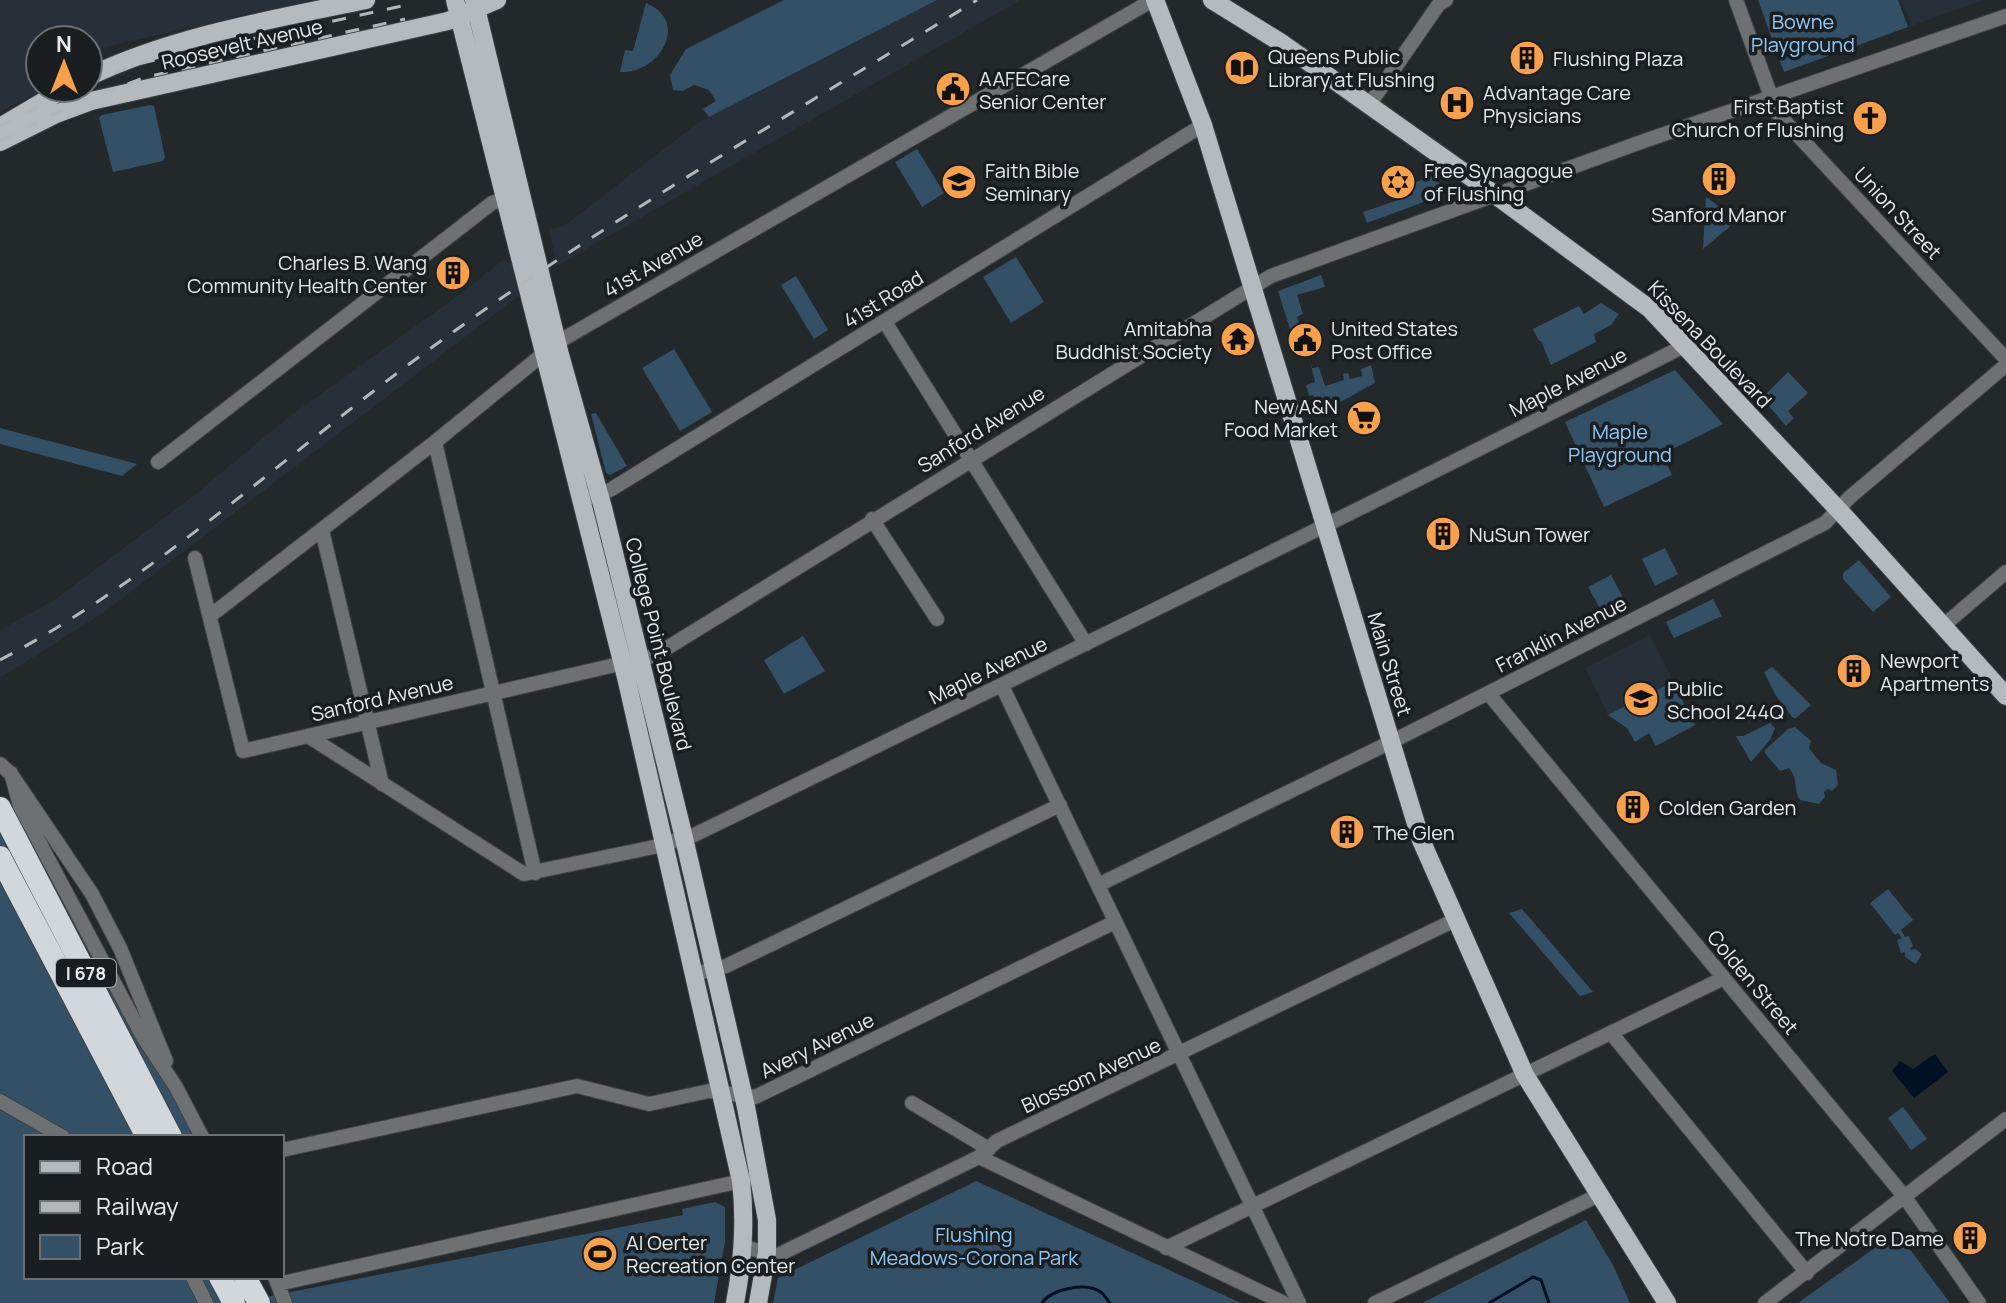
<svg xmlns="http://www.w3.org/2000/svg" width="2006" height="1303" viewBox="0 0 2006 1303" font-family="Manrope,sans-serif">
  <rect width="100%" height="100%" fill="#23282b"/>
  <path fill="#273038" d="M0 0H311L101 48 98 62 88 67V40H40V88H47L0 112Z
    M937 0H1020L557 266 549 229 564 226 699 122Z
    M1902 0H1983L1911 26Z
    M503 260 513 265 519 296 103 613 0 678V630L53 601 192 497 286 419 459 295Z
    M1650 635 1695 725 1656 746 1649 733 1635 742 1627 728 1608 715 1585 668Z"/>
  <path fill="#335066" d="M784 0H937L709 117 703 109 716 101 709 90 694 85 683 91 673 90 670 75 686 49Z
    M1758 0H1898L1908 27 1784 72Z
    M646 3C691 21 659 75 620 72L625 50 633 51Z
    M150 105 154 106 165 157 163 161 113 172 99 118 102 115Z
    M917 149 944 193 922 207 895 162Z
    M1430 176 1451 192 1367 223 1363 212 1413 195 1412 184Z
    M1706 197 1738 220 1703 249Z
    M1016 257 1044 302 1011 323 983 277Z
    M1321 275 1325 287 1297 295 1303 314 1297 317 1300 326 1297 329H1290L1278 291Z
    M796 276 828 330 814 339 781 285Z
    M1601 303 1619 314 1611 325 1594 334 1596 342 1551 365 1541 341H1539L1533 329 1579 306 1584 314Z
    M674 349 712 412 680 431 642 368Z
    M1309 357 1312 368 1319 367 1325 386 1344 380 1343 374 1348 373 1350 379 1362 376 1361 369 1371 365 1375 383 1333 406 1331 402 1319 408 1318 405 1323 403 1321 397 1315 399 1313 395 1309 396 1306 385 1315 382Z
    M1675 370 1723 424 1662 454 1672 475 1604 507 1565 422Z
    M1788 372 1808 393 1788 411 1794 418 1786 426 1762 398Z
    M596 413 627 466 610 475 606 473 591 414Z
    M0 429V428L137 464 122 476 0 444Z
    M1665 548 1678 574 1655 586 1642 559Z
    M1859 560 1891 597 1873 612 1843 579V573Z
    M1611 575 1625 601 1602 612 1588 587Z
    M1713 599 1722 616 1674 638 1666 622Z
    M803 636 825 671 784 694 764 660Z
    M1772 667 1811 705 1796 718H1793L1776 696 1764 672Z
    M1673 682 1695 725 1656 746 1649 733 1635 742 1627 728 1608 715Z
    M1770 723 1775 728 1770 740 1751 762 1736 736H1743Z
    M1795 727 1811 741 1809 748 1821 763 1836 770 1838 785 1832 791 1828 789 1824 792 1825 797 1819 804 1800 800C1793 790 1799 780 1789 768L1780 771 1765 753V750L1788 729Z
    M0 803 15 812 63 894 174 1095 193 1137H26V1277H255L265 1297 683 1215 682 1209 715 1202 725 1207V1242L714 1303H0Z
    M1888 889 1913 920 1901 930 1905 937 1909 936 1913 946 1910 948 1911 950 1915 949 1922 954 1916 964 1905 957V952L1901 953 1897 940 1902 938 1898 933 1895 935 1870 903Z
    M1522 909 1593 992 1580 996 1509 913Z
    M1903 1107 1927 1139 1911 1150 1888 1118Z
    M976 1181 1241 1303H773L778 1278Z
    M1586 1220 1613 1265 1630 1303H1422Z
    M1897 1232 1950 1303H1798Z"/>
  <path fill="#001123" d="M1935 1054 1948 1072 1914 1098 1892 1071 1900 1061 1913 1069Z"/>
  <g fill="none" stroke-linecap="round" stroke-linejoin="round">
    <path stroke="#001123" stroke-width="3" d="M1042 1303C1052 1289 1087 1281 1102 1293 1104 1294 1108 1301 1110 1303
      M1489 1303 1533 1277 1541 1280 1549 1303"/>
    <defs>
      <path id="minor" d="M1736 0 1777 113 2006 359
        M1369 105 1439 4 1446 0
        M885 322 1086 644
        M435 442 535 873
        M158 462 492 203 513 196
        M592 497 610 490 1203 125
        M872 519 937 619
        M322 530 382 784
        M195 558 243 751 654 656 1271 276 1644 141 2006 16
        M210 616 435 442 558 342 1153 0
        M1943 626 2006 572
        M1002 686 1299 1303
        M1488 693 1904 1196 1979 1303
        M308 736 524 874 654 847 694 835C1025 674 1356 512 1684 346
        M0 764 11 774 92 894 120 948 166 1061
        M11 773 20 806 143 1037 176 1087 202 1137
        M1098 885 1391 742 1825 523 1850 497 2006 365
        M695 974 726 966 1060 805
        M1611 1033 1807 1273
        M0 1101 63 1137
        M912 1103 989 1149
        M282 1150 577 1086 649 1104 709 1091 755 1097 1115 922
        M979 1157 1284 1303
        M744 1247 778 1255 979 1157 997 1141 1455 920
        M1166 1248 1724 978
        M193 1277 206 1303
        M275 1277 285 1303
        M278 1284 750 1179
        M1375 1303 1601 1194
        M1765 1303 2006 1119"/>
      <path id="major" d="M455 0 626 677 741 1181C746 1223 743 1261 735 1303
        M474 0 560 355 603 508 684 838 746 1107 767 1220V1252L758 1303
        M1155 0 1203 125 1421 840 1525 1075 1667 1303
        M1212 0 1283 44 1479 183 1650 309 1847 519 2006 696
        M88 77C173 36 274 19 366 0
        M0 127 66 88
        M0 142 56 114 91 101 448 21 497 0"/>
      <path id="highway" d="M0 808 171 1137
        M0 857 147 1137
        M220 1277 234 1303
        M245 1277 259 1303"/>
    </defs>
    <use href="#minor" stroke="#3e4346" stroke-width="16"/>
    <use href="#major" stroke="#3e4346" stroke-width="20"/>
    <use href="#highway" stroke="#3e4346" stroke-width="24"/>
    <use href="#minor" stroke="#6e7072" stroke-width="14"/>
    <use href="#major" stroke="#b5babe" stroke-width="18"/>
    <use href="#highway" stroke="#d2d7dc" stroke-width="22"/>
    <path stroke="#b4b7ba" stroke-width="3" stroke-dasharray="14 14" stroke-linecap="butt" d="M88 82 142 63 402 6
      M0 126 74 88
      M0 141 72 105 146 77 405 19
      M0 660C156 578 289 451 431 348 605 221 793 113 977 0"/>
  </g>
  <defs>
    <symbol id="building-disc" viewBox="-11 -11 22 22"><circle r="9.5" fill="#f8a04b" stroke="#1a1e21"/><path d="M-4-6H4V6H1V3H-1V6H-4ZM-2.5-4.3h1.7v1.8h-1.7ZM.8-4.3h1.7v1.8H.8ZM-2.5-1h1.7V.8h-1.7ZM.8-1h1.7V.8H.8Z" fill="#111"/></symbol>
    <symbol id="library-disc" viewBox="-11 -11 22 22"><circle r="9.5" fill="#f8a04b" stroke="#1a1e21"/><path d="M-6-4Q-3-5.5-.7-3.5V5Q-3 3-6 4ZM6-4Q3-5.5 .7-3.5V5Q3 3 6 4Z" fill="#111"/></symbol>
    <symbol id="civic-disc" viewBox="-11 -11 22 22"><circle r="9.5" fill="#f8a04b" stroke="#1a1e21"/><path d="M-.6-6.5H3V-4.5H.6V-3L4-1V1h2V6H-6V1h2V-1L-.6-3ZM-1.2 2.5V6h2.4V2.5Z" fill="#111"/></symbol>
    <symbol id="hospital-disc" viewBox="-11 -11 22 22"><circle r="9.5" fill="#f8a04b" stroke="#1a1e21"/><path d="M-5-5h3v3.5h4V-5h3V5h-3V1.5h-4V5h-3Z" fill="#111"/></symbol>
    <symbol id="church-disc" viewBox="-11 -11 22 22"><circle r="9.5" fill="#f8a04b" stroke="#1a1e21"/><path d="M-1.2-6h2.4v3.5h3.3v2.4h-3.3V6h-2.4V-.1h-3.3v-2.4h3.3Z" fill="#111"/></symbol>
    <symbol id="school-disc" viewBox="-11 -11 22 22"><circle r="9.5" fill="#f8a04b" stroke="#1a1e21"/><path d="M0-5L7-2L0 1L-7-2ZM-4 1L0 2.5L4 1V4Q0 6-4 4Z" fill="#111"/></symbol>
    <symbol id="synagogue-disc" viewBox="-11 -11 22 22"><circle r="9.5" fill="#f8a04b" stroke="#1a1e21"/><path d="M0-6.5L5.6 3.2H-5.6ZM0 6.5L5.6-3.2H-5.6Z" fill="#111"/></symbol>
    <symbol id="temple-disc" viewBox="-11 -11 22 22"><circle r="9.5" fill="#f8a04b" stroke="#1a1e21"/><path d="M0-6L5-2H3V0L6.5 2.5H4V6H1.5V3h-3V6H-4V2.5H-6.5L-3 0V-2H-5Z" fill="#111"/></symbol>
    <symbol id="supermarket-disc" viewBox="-11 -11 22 22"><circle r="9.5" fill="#f8a04b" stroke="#1a1e21"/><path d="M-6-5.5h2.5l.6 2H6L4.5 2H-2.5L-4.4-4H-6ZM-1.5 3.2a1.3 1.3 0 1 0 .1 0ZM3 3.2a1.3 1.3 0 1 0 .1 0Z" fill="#111"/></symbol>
    <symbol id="stadium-disc" viewBox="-11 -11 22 22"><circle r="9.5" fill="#f8a04b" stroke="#1a1e21"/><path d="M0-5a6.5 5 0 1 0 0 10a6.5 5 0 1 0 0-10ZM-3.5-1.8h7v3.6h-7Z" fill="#111"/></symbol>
  </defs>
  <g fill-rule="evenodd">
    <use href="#building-disc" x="1507" y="38" width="40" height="40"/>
    <use href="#library-disc" x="1222" y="48" width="40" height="40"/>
    <use href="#civic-disc" x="933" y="69" width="40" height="40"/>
    <use href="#hospital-disc" x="1437" y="83" width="40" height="40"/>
    <use href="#church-disc" x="1850" y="98" width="40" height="40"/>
    <use href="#building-disc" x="1699" y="159" width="40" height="40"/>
    <use href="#school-disc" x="939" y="162" width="40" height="40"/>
    <use href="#synagogue-disc" x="1378" y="162" width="40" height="40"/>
    <use href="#building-disc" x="433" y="253" width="40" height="40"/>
    <use href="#temple-disc" x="1218" y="319" width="40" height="40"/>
    <use href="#civic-disc" x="1285" y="320" width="40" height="40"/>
    <use href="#supermarket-disc" x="1344" y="398" width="40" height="40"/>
    <use href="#building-disc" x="1423" y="514" width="40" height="40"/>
    <use href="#building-disc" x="1834" y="651" width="40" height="40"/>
    <use href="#school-disc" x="1621" y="679" width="40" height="40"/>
    <use href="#building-disc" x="1613" y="787" width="40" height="40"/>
    <use href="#building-disc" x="1327" y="812" width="40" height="40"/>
    <use href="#building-disc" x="1950" y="1218" width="40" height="40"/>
    <use href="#stadium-disc" x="580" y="1234" width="40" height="40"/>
  </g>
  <g text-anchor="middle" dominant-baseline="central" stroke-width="7" stroke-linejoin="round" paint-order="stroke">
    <rect fill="#1a1e21" stroke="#aaadb0" stroke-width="2" x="56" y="959" width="60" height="28" rx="6"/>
    <g font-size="18" font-weight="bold" fill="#e7eaed">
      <text x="86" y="973">I 678</text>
    </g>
    <g font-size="20" fill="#8ecaf8" stroke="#1a1e21">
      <text x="1803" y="21">Bowne<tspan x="1803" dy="23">Playground</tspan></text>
      <text x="1620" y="431">Maple<tspan x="1620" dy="23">Playground</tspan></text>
      <text x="974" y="1234">Flushing<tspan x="974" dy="23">Meadows-Corona Park</tspan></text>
    </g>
    <g font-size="20" fill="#e7eaed" stroke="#1a1e21">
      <text transform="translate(242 44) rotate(-13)">Roosevelt Avenue</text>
      <text transform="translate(1898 213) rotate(47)">Union Street</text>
      <text transform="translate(653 264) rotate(-30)">41st Avenue</text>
      <text transform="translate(883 299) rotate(-32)">41st Road</text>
      <text transform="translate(1710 344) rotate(46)">Kissena Boulevard</text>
      <text transform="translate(1568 382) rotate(-27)">Maple Avenue</text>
      <text transform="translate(981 429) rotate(-32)">Sanford Avenue</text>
      <text transform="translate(1561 634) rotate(-27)">Franklin Avenue</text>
      <text transform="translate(659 644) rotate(76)">College Point Boulevard</text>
      <text transform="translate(1390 664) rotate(73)">Main Street</text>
      <text transform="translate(988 670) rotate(-26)">Maple Avenue</text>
      <text transform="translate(382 698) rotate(-13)">Sanford Avenue</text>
      <text transform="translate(1753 982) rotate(50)">Colden Street</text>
      <text transform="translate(817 1045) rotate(-26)">Avery Avenue</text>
      <text transform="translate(1091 1075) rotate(-25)">Blossom Avenue</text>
    </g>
    <g font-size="20" fill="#e7eaed" stroke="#1a1e21" text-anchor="start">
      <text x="1268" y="56">Queens Public<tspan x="1268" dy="23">Library at Flushing</tspan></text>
      <text x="1553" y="58">Flushing Plaza</text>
      <text x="979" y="78">AAFECare<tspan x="979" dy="23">Senior Center</tspan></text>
      <text x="1483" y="92">Advantage Care<tspan x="1483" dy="23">Physicians</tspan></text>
      <text x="1844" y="106" text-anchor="end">First Baptist<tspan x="1844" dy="23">Church of Flushing</tspan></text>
      <text x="985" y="170">Faith Bible<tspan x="985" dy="23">Seminary</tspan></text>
      <text x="1424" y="170">Free Synagogue<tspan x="1424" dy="23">of Flushing</tspan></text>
      <text x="1719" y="214" text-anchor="middle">Sanford Manor</text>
      <text x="427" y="262" text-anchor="end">Charles B. Wang<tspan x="427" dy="23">Community Health Center</tspan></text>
      <text x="1212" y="328" text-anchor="end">Amitabha<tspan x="1212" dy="23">Buddhist Society</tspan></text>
      <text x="1331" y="328">United States<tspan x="1331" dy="23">Post Office</tspan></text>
      <text x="1338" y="406" text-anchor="end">New A&amp;N<tspan x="1338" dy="23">Food Market</tspan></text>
      <text x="1469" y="534">NuSun Tower</text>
      <text x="1880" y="660">Newport<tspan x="1880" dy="23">Apartments</tspan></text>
      <text x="1667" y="688">Public<tspan x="1667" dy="23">School 244Q</tspan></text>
      <text x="1659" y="807">Colden Garden</text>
      <text x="1373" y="832">The Glen</text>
      <text x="1944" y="1238" text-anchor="end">The Notre Dame</text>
      <text x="626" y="1242">Al Oerter<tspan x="626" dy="23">Recreation Center</tspan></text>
    </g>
  </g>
  <rect x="24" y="1135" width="260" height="144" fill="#1a1e21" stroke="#6c7073" stroke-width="2"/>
  <rect x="40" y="1161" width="40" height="12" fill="#b5babe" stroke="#6c7073" stroke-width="2"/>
  <text x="96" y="1175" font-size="24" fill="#e7eaed">Road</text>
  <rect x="40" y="1201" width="40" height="12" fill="#b4b7ba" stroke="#6c7073" stroke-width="2"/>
  <text x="96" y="1215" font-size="24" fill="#e7eaed">Railway</text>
  <rect x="40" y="1235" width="40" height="24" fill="#335066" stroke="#6c7073" stroke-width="2"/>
  <text x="96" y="1255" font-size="24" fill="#e7eaed">Park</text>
  <g transform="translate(64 64)"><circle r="38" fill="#1a1e21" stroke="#6c7073" stroke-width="2"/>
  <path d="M0-6L14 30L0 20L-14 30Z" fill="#f8a04b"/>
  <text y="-12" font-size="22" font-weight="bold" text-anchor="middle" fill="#e7eaed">N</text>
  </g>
</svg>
